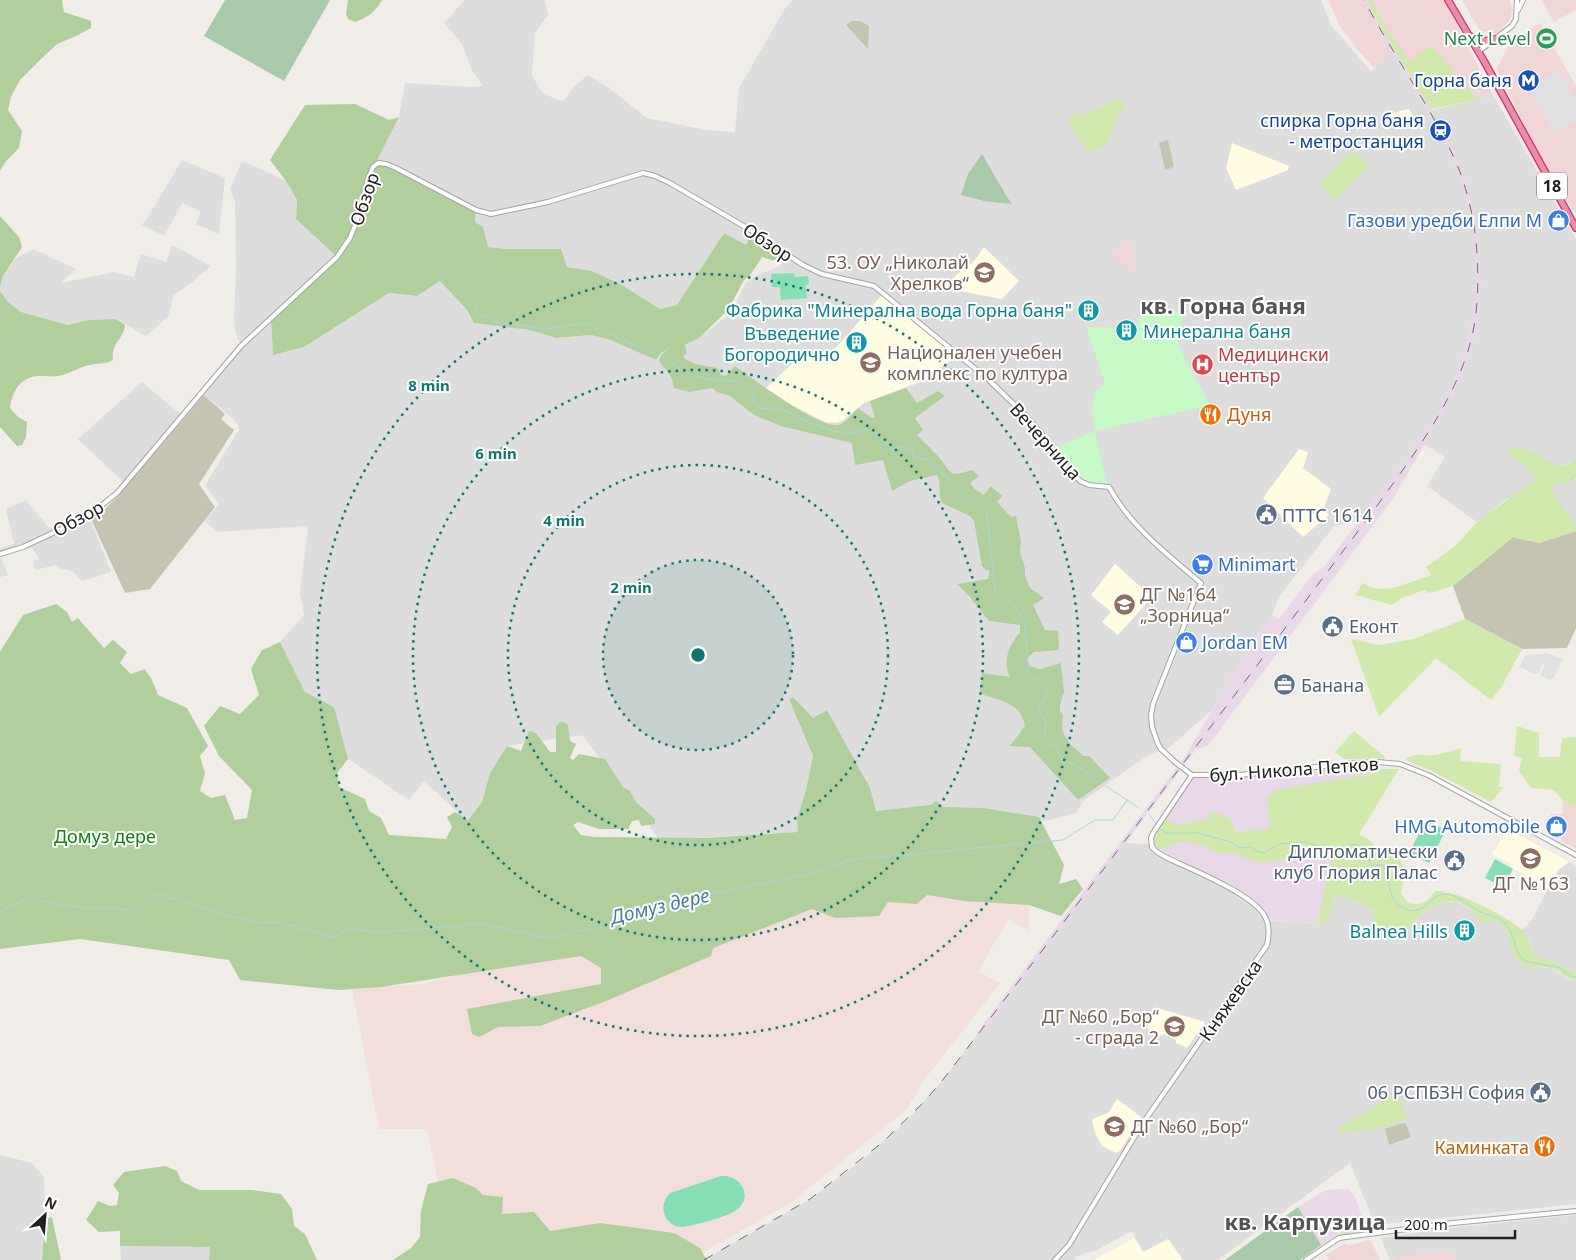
<svg xmlns="http://www.w3.org/2000/svg" width="1576" height="1260" viewBox="0 0 1576 1260" font-family="'Noto Sans',sans-serif">
  <rect width="100%" height="100%" fill="#f0ece7"/>
  <path fill="#dedddd" d="M465 0H545L548 15 535 33 532 76 542 92 555 99 564 101 573 87 588 75 608 87 647 118 707 130 735 132 739 88 784 10 793 0H1321L1331 25 1371 71 1392 52 1427 111 1479 100 1492 93 1576 239V457L1565 466 1557 483 1574 481 1576 478V531L1508 498 1477 522 1427 486 1445 457 1419 441 1408 459 1397 470 1358 521 1334 526 1279 597 1272 615 1254 641 1212 710 1169 748 1150 754 1084 800 1076 813 1046 821 983 812 872 815 827 710 813 718 789 699 813 756 806 790 797 817 799 832 659 840 625 789 582 735 507 746 490 773 482 802 467 821 424 781 409 800 344 756 334 708 305 692 280 642 304 615 300 594 308 526 218 532 204 521 219 505 205 485 239 430 238 424 232 418 202 393 241 346 236 334 234 322 236 267 235 201 230 189 241 163 244 161 286 181 297 200 296 219 337 257 271 317 273 355 304 347 389 293 417 296 440 281 467 310 474 323 530 330 556 338 591 335 608 339 656 360 661 353 668 348 686 345 699 338 731 313 746 283 756 276 780 266 789 252 752 231 746 245 724 233 677 306 660 309 622 285 592 271 567 267 506 249 487 247 483 227 475 222 476 210 373 167 399 117 405 83 471 87 483 86 472 70 462 44 444 23Z
    M182 160 225 178 219 234 196 224 201 212 182 203 164 236 142 225 148 217Z
    M172 245 211 266 192 282 174 295 168 317 146 336 116 319 89 320 68 325 21 312 8 302 0 291 3 276 16 258 33 249 76 269 61 283 114 272 134 277 141 254 166 262Z
    M142 382 180 414 123 482 78 439Z
    M26 500 50 529 81 515 90 519 111 572 82 581 72 571 62 569 56 565 35 570 33 561 39 559 31 546 1 558 8 575 0 577V549L14 544 6 509Z
    M1123 843 1149 844 1154 852 1162 857 1230 891 1254 908 1264 920 1327 924 1335 894 1361 903 1375 912 1414 926 1419 916 1430 908 1441 902H1456L1463 905 1479 916 1501 924 1507 931 1514 956 1531 968H1551L1569 980 1576 981V1204L1375 1225 1350 1163 1218 1260H1183L1168 1239 1143 1253 1132 1231 1097 1250 1074 1257 1076 1260H707L706 1259 810 1199 861 1161 905 1122 942 1081Z
    M1569 862 1576 866V972L1534 954 1530 941 1522 930 1531 921 1558 870Z
    M0 1155 32 1163 44 1177 45 1219 42 1260H0Z
    M1576 1215V1260H1455L1453 1251 1400 1256 1390 1260 1381 1238 1450 1228Z
    M120 1246 211 1247 209 1260H121Z"/>
  <path fill="#f1d6d8" d="M1328 0H1363L1392 52 1374 68 1357 49 1340 26Z
    M1371 0H1444L1492 93 1479 100 1430 46 1410 63 1387 29Z
    M1462 0H1510L1512 8 1510 20 1496 34 1480 31Z
    M1541 0H1576V10L1554 22Z
    M1540 23 1576 86V214L1561 193 1534 145 1497 69 1509 44Z
    M1131 237 1137 270 1130 272 1111 253Z
    M1563 801 1576 808V849L1561 841V837L1549 831 1551 814H1562Z
    M1369 1240 1371 1241 1380 1260H1329L1326 1255 1344 1244 1350 1245Z
    M1453 1251 1455 1260H1391L1400 1256Z"/>
  <path fill="#e9d9e8" d="M1363 0H1367L1378 22 1431 109 1454 153 1463 175 1474 212 1479 245 1481 285 1478 321 1471 351 1451 398 1393 499 1208 746 1196 749 986 1030 981 1027 1184 758 1239 665 1272 615 1279 619 1312 575 1324 567 1397 470 1408 459 1433 419 1458 371 1467 342 1472 319 1475 298 1476 267 1470 214 1462 184 1444 141 1376 25Z
    M1374 765 1381 769H1399L1331 862 1317 923 1270 920 1261 906 1233 886 1169 855 1154 844 1153 839 1155 834 1192 778 1265 776Z
    M1335 1189 1350 1190 1356 1199 1362 1218 1338 1228V1235L1321 1245 1298 1207 1324 1191Z"/>
  <path fill="#fffce1" d="M1409 109 1415 119 1391 126 1389 114Z
    M1232 143 1289 166 1288 170 1236 190 1226 168Z
    M984 247 1019 281 1002 299 943 288 968 264H972Z
    M882 295 957 356 920 382 864 403 842 421 836 423 825 422 790 404 766 388 791 365 803 349 822 359 835 349Z
    M1299 449 1308 452 1303 468 1331 489 1323 510 1329 515 1303 537 1263 498Z
    M1115 564 1152 597 1118 635 1102 622 1111 612 1091 595Z
    M1508 829 1569 862 1558 870 1549 888 1509 866 1510 863 1492 854Z
    M1154 1007 1205 1022 1187 1048 1176 1043V1040L1164 1034 1162 1036 1147 1029Z
    M1117 1099 1141 1117 1120 1151 1116 1153 1102 1146 1095 1133 1092 1119 1108 1113Z
    M1134 1238 1143 1252 1168 1239 1183 1260H1093Z"/>
  <path fill="#f2deda" d="M839 873 1029 905V931L1008 919 978 972 1000 983 924 1080 906 1110 790 1203 689 1260 449 1234 427 1129H379L352 988 424 984Z"/>
  <path fill="#c5c3b2" d="M852 21H860L869 26 868 49 846 25Z
    M1168 140 1174 167 1165 170 1159 143Z
    M204 395 225 414 221 419 234 430 199 484 215 507 150 589 125 593 91 519 104 510 118 496Z
    M1576 531V628L1567 648 1522 649 1465 619 1453 586 1513 537 1539 543Z
    M1403 1123 1406 1124 1411 1137 1389 1145 1385 1129Z"/>
  <path fill="#d1e9ad" d="M1367 0H1371L1387 29 1410 62 1430 45 1479 100 1431 109 1378 22Z
    M1120 97 1124 104V110C1111 119 1114 139 1101 147 1097 150 1091 150 1086 151L1068 121 1080 112 1083 116Z
    M1350 152H1356L1369 165 1335 200 1319 184Z
    M1513 447 1527 449 1558 466H1566L1576 457V478L1574 481 1557 483 1550 488 1576 526V531L1539 543 1513 537 1453 586 1429 593 1424 590 1400 599 1392 605 1355 595 1363 583C1383 597 1410 582 1431 575L1426 567 1455 546 1477 522 1536 479 1527 467 1510 456 1508 452Z
    M1465 619 1522 649 1502 686 1491 700 1436 658 1379 717 1351 639 1379 645 1414 639Z
    M1517 726 1539 733V757H1560L1562 738 1576 737V808L1563 801 1554 790 1531 788 1519 771 1522 758 1514 756Z
    M1354 731 1385 757 1386 758 1344 759 1335 752Z
    M1461 748 1460 761 1501 764 1499 787H1504L1491 802 1432 771 1406 760C1413 752 1423 756 1433 755 1443 754 1452 751 1461 748Z
    M1381 769H1399L1359 834C1362 836 1366 837 1369 840 1373 843 1374 849 1378 852 1383 855 1385 854 1389 854 1409 856 1404 881 1401 893L1408 903C1423 906 1426 902 1435 891 1455 889 1507 916 1522 930 1528 936 1531 946 1534 954L1576 972V981C1566 979 1561 972 1552 969 1543 965 1531 971 1522 965 1501 951 1518 913 1479 923V916C1474 913 1468 907 1463 904 1449 897 1431 905 1420 915 1415 920 1415 926 1407 929 1397 934 1384 931 1372 931L1375 912 1361 903 1335 894 1327 924 1317 923 1331 862 1324 853 1310 847 1282 860 1262 863 1230 853 1221 854 1190 841 1178 842 1160 850C1147 840 1158 830 1165 819L1176 825 1206 820 1212 812 1230 818 1236 832 1270 829 1267 798 1275 790 1371 774Z
    M1397 1092 1407 1119 1389 1126 1339 1133 1338 1128 1372 1109Z
    M1364 1218 1371 1233 1339 1238 1341 1229Z"/>
  <path fill="#b0cf9c" d="M0 0H62L64 12 91 21V28L76 36 57 44 40 60 20 80 11 97 8 110 22 131 19 148 6 161 0 171Z
    M348 0H382C376 11 367 18 355 22L348 19 346 14Z
    M355 104 389 120 399 117 374 166 378 163 386 164 476 210 475 222 483 227 488 247 506 249H561L567 267 592 271 622 285 660 309 677 305 724 233 746 245 752 231 768 246 787 258 786 261 771 260 762 257 751 274 744 280 728 310 699 338 685 345 687 354 684 355V358L695 364 717 368 721 375 726 376 735 366C753 379 818 428 838 425 845 424 853 413 858 408L872 418 875 417 870 401 906 388 917 403 938 391 945 396 915 418 923 430 917 435C923 442 931 448 937 455 951 470 946 479 972 470L979 476 970 483 975 489 984 495 991 486 1002 496 997 502 1011 517 1016 516 1021 542 1020 552 1025 568V576L1030 588 1044 598 1033 605 1045 630 1058 631 1059 650 1034 652 1028 658 1029 666 1040 669 1061 663 1064 692 1060 705V711L1063 715 1062 729 1065 736 1072 746 1084 756H1089L1110 778 1078 800 1030 747 1010 746 1025 726C1020 701 1001 702 980 693L982 673 1010 677C1002 661 1009 645 1020 632V625L989 621 969 596 957 584 988 579 990 570H986L982 566 974 521 970 516 942 503C937 493 942 484 937 475L910 481 892 491 883 460 855 465 852 443 781 426 754 415 730 396 717 392 712 388 689 392 674 388C672 373 667 372 659 361L662 354 669 348 661 353 656 360 608 339 591 335 556 338 530 330 474 323 467 310 440 281 417 296 389 293 304 347 273 355 271 317 337 257 296 219 297 200 286 181 270 160 305 105Z
    M0 216 19 237 22 247 3 276 0 288Z
    M0 291 8 302 21 312 68 325 89 320 116 319 125 325C123 341 111 342 113 360 106 364 102 363 95 364 82 365 70 374 58 376 51 377 44 376 38 376 20 377 12 392 10 408L18 417 27 422 26 437 22 445 17 446 0 427Z
    M56 604 67 612 72 622 78 618 104 648 113 640 127 652 120 663 131 674 145 669 152 680 158 695 187 708 208 746 200 756 205 773 200 791 211 798 225 795 235 820 247 818 252 790 219 756 204 726 220 706 240 714 259 695 251 669 262 650 280 642 305 692 334 707 348 759 337 773 339 787 365 799 369 811 381 818 389 835 446 839 452 827 447 817 455 812 468 820 482 802 490 773 507 746 521 751 529 731 536 733 550 752H556V726L562 721 568 725 570 741 576 744 570 758 573 760 579 754 605 759 623 787 630 791 636 802 655 819V824L641 826 639 820 632 821 628 829H599L578 822 573 825 581 835 594 837 705 838 798 832 797 818 806 790 813 756 789 699 793 697 813 718 827 710 870 788 876 811 931 805 936 801 943 807 983 808 1039 817 1064 865 1059 884 1076 879 1083 889 1061 916 1029 905 964 901 927 895 917 904 888 902 879 916 835 918 812 909 713 948 711 956 611 999 540 1026 498 1027 479 1037 472 1034 467 1009 601 984V968L581 956 381 987 338 990 240 980 229 960 80 939 0 949V652L23 615Z
    M165 1166 177 1171 181 1181 199 1190H252L281 1194 292 1209 294 1226 305 1234 317 1260H209L210 1247 120 1246V1231L99 1232 86 1220 98 1201 110 1206 117 1205 119 1193 113 1185 124 1172Z
    M453 1178 476 1188 483 1195 503 1197 502 1214 534 1212 550 1231 600 1223 674 1233 700 1248 707 1260H393L411 1248 420 1237 421 1211 428 1184Z
    M52 1217 61 1260H42L45 1219Z"/>
  <path fill="#a8c9aa" d="M225 0H330L284 81 204 36Z
    M982 154 1007 197 1012 204 984 201 961 195 968 174Z
    M1298 1207 1321 1245 1300 1260H1225Z"/>
  <path fill="#c6f9c5" d="M1144 302 1184 314 1177 343 1210 405 1095 431 1102 465 1109 487 1089 485 1080 481 1052 450 1095 431 1092 411 1095 391 1099 389 1105 383 1086 327H1106L1120 330 1118 339 1131 342 1137 332Z"/>
  <path fill="#86deb4" d="M794 273 795 277 808 276 809 284 806 285 807 298 781 300 780 287H772L771 274Z
    M1426 820 1446 830 1429 863 1409 853Z
    M1495 859 1513 869 1503 887 1485 878Z
    M721 1176C741 1174 755 1198 735 1211 726 1217 696 1225 683 1227 664 1227 657 1206 670 1193Z"/>
  <path fill="#e0e0e0" d="M1559 70 1576 99V122L1553 132 1527 88Z
    M1546 653 1563 659 1554 677 1550 680 1540 675 1545 665 1542 664 1539 672 1535 674 1520 667 1525 655 1542 654Z"/>
  <g fill="none" stroke-linecap="round" stroke-linejoin="round">
    <path stroke="#a8d6dd" stroke-width="1" d="M473 303 478 314 496 322 546 329 584 323 654 353
      M663 357 689 374 708 379 738 381 753 396 754 404 761 408 786 411 805 421 833 431 853 433C873 421 878 439 892 449L902 447 912 451 914 457 920 459 924 458 957 486 966 497 980 505 987 514 995 592 1015 607 1025 622 1028 674 1031 678H1036L1047 691 1045 699 1039 706V710L1046 722 1045 733 1050 744 1057 747 1062 762H1071L1100 782
      M1571 479 1576 474
      M1106 786 1139 808
      M1149 814 1160 829 1167 833H1198L1231 842 1239 848 1250 847 1259 852 1265 853 1279 844 1306 842 1333 852 1355 844 1364 850 1372 866 1382 865C1393 876 1384 899 1403 908 1422 918 1426 899 1440 895 1454 891 1470 906 1481 912 1488 915 1496 916 1503 921 1515 930 1513 950 1524 961L1561 968 1570 976 1576 977
      M0 911 28 898 67 906 130 910 158 894 255 923 278 922 332 937 349 929 378 932 482 924 548 938 591 928 610 914 810 874 850 860 1063 840 1095 820H1113L1127 800"/>
    <defs>
      <path id="minor" d="M1518 10 1523 0
        M1479 51 1512 26 1516 19 1517 0
        M0 554 23 547 87 517 117 493 241 346 337 257 350 238 356 223 368 179 373 167 378 163 386 164 396 168 476 210 491 214 548 202 643 173 655 176 670 183 752 231 803 265 822 274 874 286 989 380 1025 415 1042 434 1052 450 1080 481 1089 485 1109 487C1130 526 1168 555 1201 583L1153 704 1151 715 1152 727 1158 744 1161 749 1175 762 1192 775H1239L1356 763 1378 762 1400 764 1428 775 1576 855
        M1055 1260 1069 1245 1141 1126 1267 945C1269 936 1270 924 1264 915 1252 895 1200 873 1178 863 1170 859 1158 855 1152 847L1151 838 1153 833 1192 775
        M1306 1260 1339 1238 1346 1237 1453 1223 1576 1211"/>
      <path id="highway" d="M1448 0 1484 61 1576 228
        M1470 36 1485 41 1496 39"/>
    </defs>
    <use href="#minor" stroke="#a4a4a4" stroke-width="6"/>
    <use href="#highway" stroke="#d92976" stroke-width="8"/>
    <use href="#minor" stroke="#fff" stroke-width="4"/>
    <use href="#highway" stroke="#e690a8" stroke-width="5.5"/>
    <path stroke="#6e6e6e" stroke-width="1" stroke-dasharray="10 10" stroke-linecap="butt" d="M704 1260 810 1199 883 1142 923 1103 942 1081 1048 943 1374 510C1409 461 1449 410 1468 351 1478 320 1479 285 1477 253 1475 223 1468 190 1456 162 1430 105 1393 55 1364 0"/>
  </g>
  <circle cx="698" cy="655" r="95" fill="#0f766e" fill-opacity=".12"/>
  <g fill="none" stroke="#0f766e" stroke-width="2.5" stroke-dasharray="2.5 5">
    <circle cx="698" cy="655" r="95"/>
    <circle cx="698" cy="655" r="190"/>
    <circle cx="698" cy="655" r="285"/>
    <circle cx="698" cy="655" r="381"/>
  </g>
  <defs>
    <symbol id="stadium-disc" viewBox="-11 -11 22 22"><circle r="9.5" fill="#2e9e5b" stroke="#fff"/><path d="M0-5a6.5 5 0 1 0 0 10a6.5 5 0 1 0 0-10ZM-3.5-1.8h7v3.6h-7Z" fill="#fff"/></symbol>
    <symbol id="metro-disc" viewBox="-11 -11 22 22"><circle r="9.5" fill="#1a4fb4" stroke="#fff"/><path d="M-5.5 5V-5H-3L0 0L3-5H5.5V5H3V-.5L0 4L-3-.5V5Z" fill="#fff"/></symbol>
    <symbol id="station-disc" viewBox="-11 -11 22 22"><circle r="9.5" fill="#1a4fb4" stroke="#fff"/><path d="M-3-6H3Q5-6 5-4V2Q5 4 3 4L4.5 6H3L1.5 4h-3L-3 6H-4.5L-3 4Q-5 4-5 2V-4Q-5-6-3-6ZM-3.5-4v3h7v-3ZM-3.5 1v1.5H-2V1ZM2 1v1.5H3.5V1Z" fill="#fff"/></symbol>
    <symbol id="shop-disc" viewBox="-11 -11 22 22"><circle r="9.5" fill="#3f7fe0" stroke="#fff"/><path d="M-5-2.5h2.3a2.7 3.5 0 0 1 5.4 0H5L5.5 6h-11ZM-1.5-2.5h3a1.5 2.3 0 0 0-3 0Z" fill="#fff"/></symbol>
    <symbol id="school-disc" viewBox="-11 -11 22 22"><circle r="9.5" fill="#8d6e63" stroke="#fff"/><path d="M0-5L7-2L0 1L-7-2ZM-4 1L0 2.5L4 1V4Q0 6-4 4Z" fill="#fff"/></symbol>
    <symbol id="building-disc" viewBox="-11 -11 22 22"><circle r="9.5" fill="#0f9aa8" stroke="#fff"/><path d="M-4-6H4V6H1V3H-1V6H-4ZM-2.5-4.3h1.7v1.8h-1.7ZM.8-4.3h1.7v1.8H.8ZM-2.5-1h1.7V.8h-1.7ZM.8-1h1.7V.8H.8Z" fill="#fff"/></symbol>
    <symbol id="hospital-disc" viewBox="-11 -11 22 22"><circle r="9.5" fill="#e0444e" stroke="#fff"/><path d="M-5-5h3v3.5h4V-5h3V5h-3V1.5h-4V5h-3Z" fill="#fff"/></symbol>
    <symbol id="restaurant-disc" viewBox="-11 -11 22 22"><circle r="9.5" fill="#e8710a" stroke="#fff"/><path d="M-5-6h1v4h1v-4h1v4h1v-4h1v5L-1.5 .5V6h-2V.5L-5-1ZM5-6V6H3V1.5H1.5Q1.5-4 5-6Z" fill="#fff"/></symbol>
    <symbol id="civic-disc" viewBox="-11 -11 22 22"><circle r="9.5" fill="#5c6f8a" stroke="#fff"/><path d="M-.6-6.5H3V-4.5H.6V-3L4-1V1h2V6H-6V1h2V-1L-.6-3ZM-1.2 2.5V6h2.4V2.5Z" fill="#fff"/></symbol>
    <symbol id="supermarket-disc" viewBox="-11 -11 22 22"><circle r="9.5" fill="#3f7fe0" stroke="#fff"/><path d="M-6-5.5h2.5l.6 2H6L4.5 2H-2.5L-4.4-4H-6ZM-1.5 3.2a1.3 1.3 0 1 0 .1 0ZM3 3.2a1.3 1.3 0 1 0 .1 0Z" fill="#fff"/></symbol>
    <symbol id="office-disc" viewBox="-11 -11 22 22"><circle r="9.5" fill="#5c6f8a" stroke="#fff"/><path d="M-6-3h4V-5.5h4V-3h4V5H-6ZM-1-4.5V-3h2v-1.5ZM-6 0V1H6V0Z" fill="#fff"/></symbol>
  </defs>
  <g fill-rule="evenodd">
    <use href="#stadium-disc" x="1534" y="26" width="25" height="25"/>
    <use href="#metro-disc" x="1516" y="68" width="25" height="25"/>
    <use href="#station-disc" x="1428" y="118" width="25" height="25"/>
    <use href="#shop-disc" x="1546" y="208" width="25" height="25"/>
    <use href="#school-disc" x="972" y="260" width="25" height="25"/>
    <use href="#building-disc" x="1076" y="298" width="25" height="25"/>
    <use href="#building-disc" x="1114" y="318" width="25" height="25"/>
    <use href="#building-disc" x="844" y="330" width="25" height="25"/>
    <use href="#school-disc" x="858" y="350" width="25" height="25"/>
    <use href="#hospital-disc" x="1190" y="352" width="25" height="25"/>
    <use href="#restaurant-disc" x="1198" y="402" width="25" height="25"/>
    <use href="#civic-disc" x="1254" y="502" width="25" height="25"/>
    <use href="#supermarket-disc" x="1190" y="552" width="25" height="25"/>
    <use href="#school-disc" x="1112" y="592" width="25" height="25"/>
    <use href="#civic-disc" x="1320" y="614" width="25" height="25"/>
    <use href="#shop-disc" x="1174" y="630" width="25" height="25"/>
    <use href="#office-disc" x="1272" y="672" width="25" height="25"/>
    <use href="#shop-disc" x="1544" y="814" width="25" height="25"/>
    <use href="#school-disc" x="1518" y="846" width="25" height="25"/>
    <use href="#civic-disc" x="1442" y="848" width="25" height="25"/>
    <use href="#building-disc" x="1452" y="918" width="25" height="25"/>
    <use href="#school-disc" x="1162" y="1014" width="25" height="25"/>
    <use href="#civic-disc" x="1528" y="1080" width="25" height="25"/>
    <use href="#school-disc" x="1102" y="1114" width="25" height="25"/>
    <use href="#restaurant-disc" x="1532" y="1134" width="25" height="25"/>
  </g>
  <g text-anchor="middle" dominant-baseline="central" stroke-width="4" stroke-linejoin="round" paint-order="stroke">
    <rect fill="#fff" stroke="#636363" stroke-width="1" x="1537" y="172.5" width="30" height="27" rx="4"/>
    <g font-size="16" font-weight="bold" fill="#202020">
      <text x="1552" y="186">18</text>
    </g>
    <g font-size="18" fill="#27864d" stroke="#fff" text-anchor="end">
      <text x="1531" y="38">Next Level</text>
    </g>
    <g font-size="18" fill="#164399" stroke="#fff" text-anchor="end">
      <text x="1512" y="80">Горна баня</text>
      <text x="1424" y="120">спирка Горна баня<tspan x="1424" dy="21">- метростанция</tspan></text>
    </g>
    <g font-size="18" fill="#202020" stroke="#fff">
      <text transform="translate(364 199) rotate(-71)">Обзор</text>
      <text transform="translate(768 242) rotate(33)">Обзор</text>
      <text transform="translate(1046 441) rotate(48)">Вечерница</text>
      <text transform="translate(78 518) rotate(-29)">Обзор</text>
      <text transform="translate(1294 769) rotate(-4)">бул. Никола Петков</text>
      <text transform="translate(1230 1000) rotate(-55)">Княжевска</text>
    </g>
    <g font-size="18" fill="#366cbe" stroke="#fff" text-anchor="end">
      <text x="1542" y="220">Газови уредби Елпи М</text>
      <text x="1218" y="564" text-anchor="start">Minimart</text>
      <text x="1202" y="642" text-anchor="start">Jordan EM</text>
      <text x="1540" y="826">HMG Automobile</text>
    </g>
    <g font-size="18" fill="#785e54" stroke="#fff" text-anchor="start">
      <text x="969" y="262" text-anchor="end">53. ОУ „Николай<tspan x="969" dy="21">Хрелков“</tspan></text>
      <text x="887" y="352">Национален учебен<tspan x="887" dy="21">комплекс по култура</tspan></text>
      <text x="1140" y="594">ДГ №164<tspan x="1140" dy="21">„Зорница“</tspan></text>
      <text x="1531" y="883" text-anchor="middle">ДГ №163</text>
      <text x="1159" y="1016" text-anchor="end">ДГ №60 „Бор“<tspan x="1159" dy="21">- сграда 2</tspan></text>
      <text x="1131" y="1126">ДГ №60 „Бор“</text>
    </g>
    <g font-size="18" fill="#0d838f" stroke="#fff" text-anchor="end">
      <text x="1072" y="310">Фабрика "Минерална вода Горна баня"</text>
      <text x="1143" y="331" text-anchor="start">Минерална баня</text>
      <text x="840" y="333">Въведение<tspan x="840" dy="21">Богородично</tspan></text>
      <text x="1448" y="931">Balnea Hills</text>
    </g>
    <g font-size="18" fill="#be3a42" stroke="#fff" text-anchor="start">
      <text x="1218" y="354">Медицински<tspan x="1218" dy="21">център</tspan></text>
    </g>
    <g font-size="18" fill="#c56008" stroke="#fff" text-anchor="start">
      <text x="1227" y="414">Дуня</text>
      <text x="1529" y="1147" text-anchor="end">Каминката</text>
    </g>
    <g font-size="18" fill="#4e5e75" stroke="#fff" text-anchor="start">
      <text x="1282" y="515">ПТТС 1614</text>
      <text x="1349" y="626">Еконт</text>
      <text x="1301" y="685">Банана</text>
      <text x="1438" y="851" text-anchor="end">Дипломатически<tspan x="1438" dy="21">клуб Глория Палас</tspan></text>
      <text x="1525" y="1092" text-anchor="end">06 РСПБЗН София</text>
    </g>
    <g font-size="18" fill="#0f7f0d" stroke="#fff">
      <text x="105" y="836">Домуз дере</text>
    </g>
    <g font-size="19" font-style="italic" fill="#477b9f" stroke="#fff">
      <text transform="translate(660 906) rotate(-13)">Домуз дере</text>
    </g>
    <g font-size="22" font-weight="bold" fill="#535353" stroke="#fff">
      <text x="1223" y="305">кв. Горна баня</text>
      <text x="1305" y="1221">кв. Карпузица</text>
    </g>
  </g>
  <circle cx="698" cy="655" r="8" fill="#0f766e" stroke="#fff" stroke-width="2.5"/>
  <g font-size="15" text-anchor="middle" font-weight="bold" fill="#0f766e" stroke="#fff" stroke-width="4" stroke-linejoin="round" paint-order="stroke">
    <text x="429" y="391">8 min</text>
    <text x="496" y="459">6 min</text>
    <text x="564" y="526">4 min</text>
    <text x="631" y="593">2 min</text>
  </g>
  <g transform="translate(45 1215) rotate(26)" stroke="#ffffff" stroke-width="4" paint-order="stroke">
  <path d="M0-4L9 19L0 12L-9 19Z" fill="#202020"/>
  <text y="-8" font-size="14" font-weight="bold" text-anchor="middle" fill="#202020">N</text>
  </g>
  <path d="M1396 1230v8h119v-8" fill="none" stroke="#202020" stroke-width="2.5"/>
  <text x="1404" y="1230" font-size="15" fill="#202020" stroke="#ffffff" stroke-width="4" paint-order="stroke">200 m</text>
</svg>
